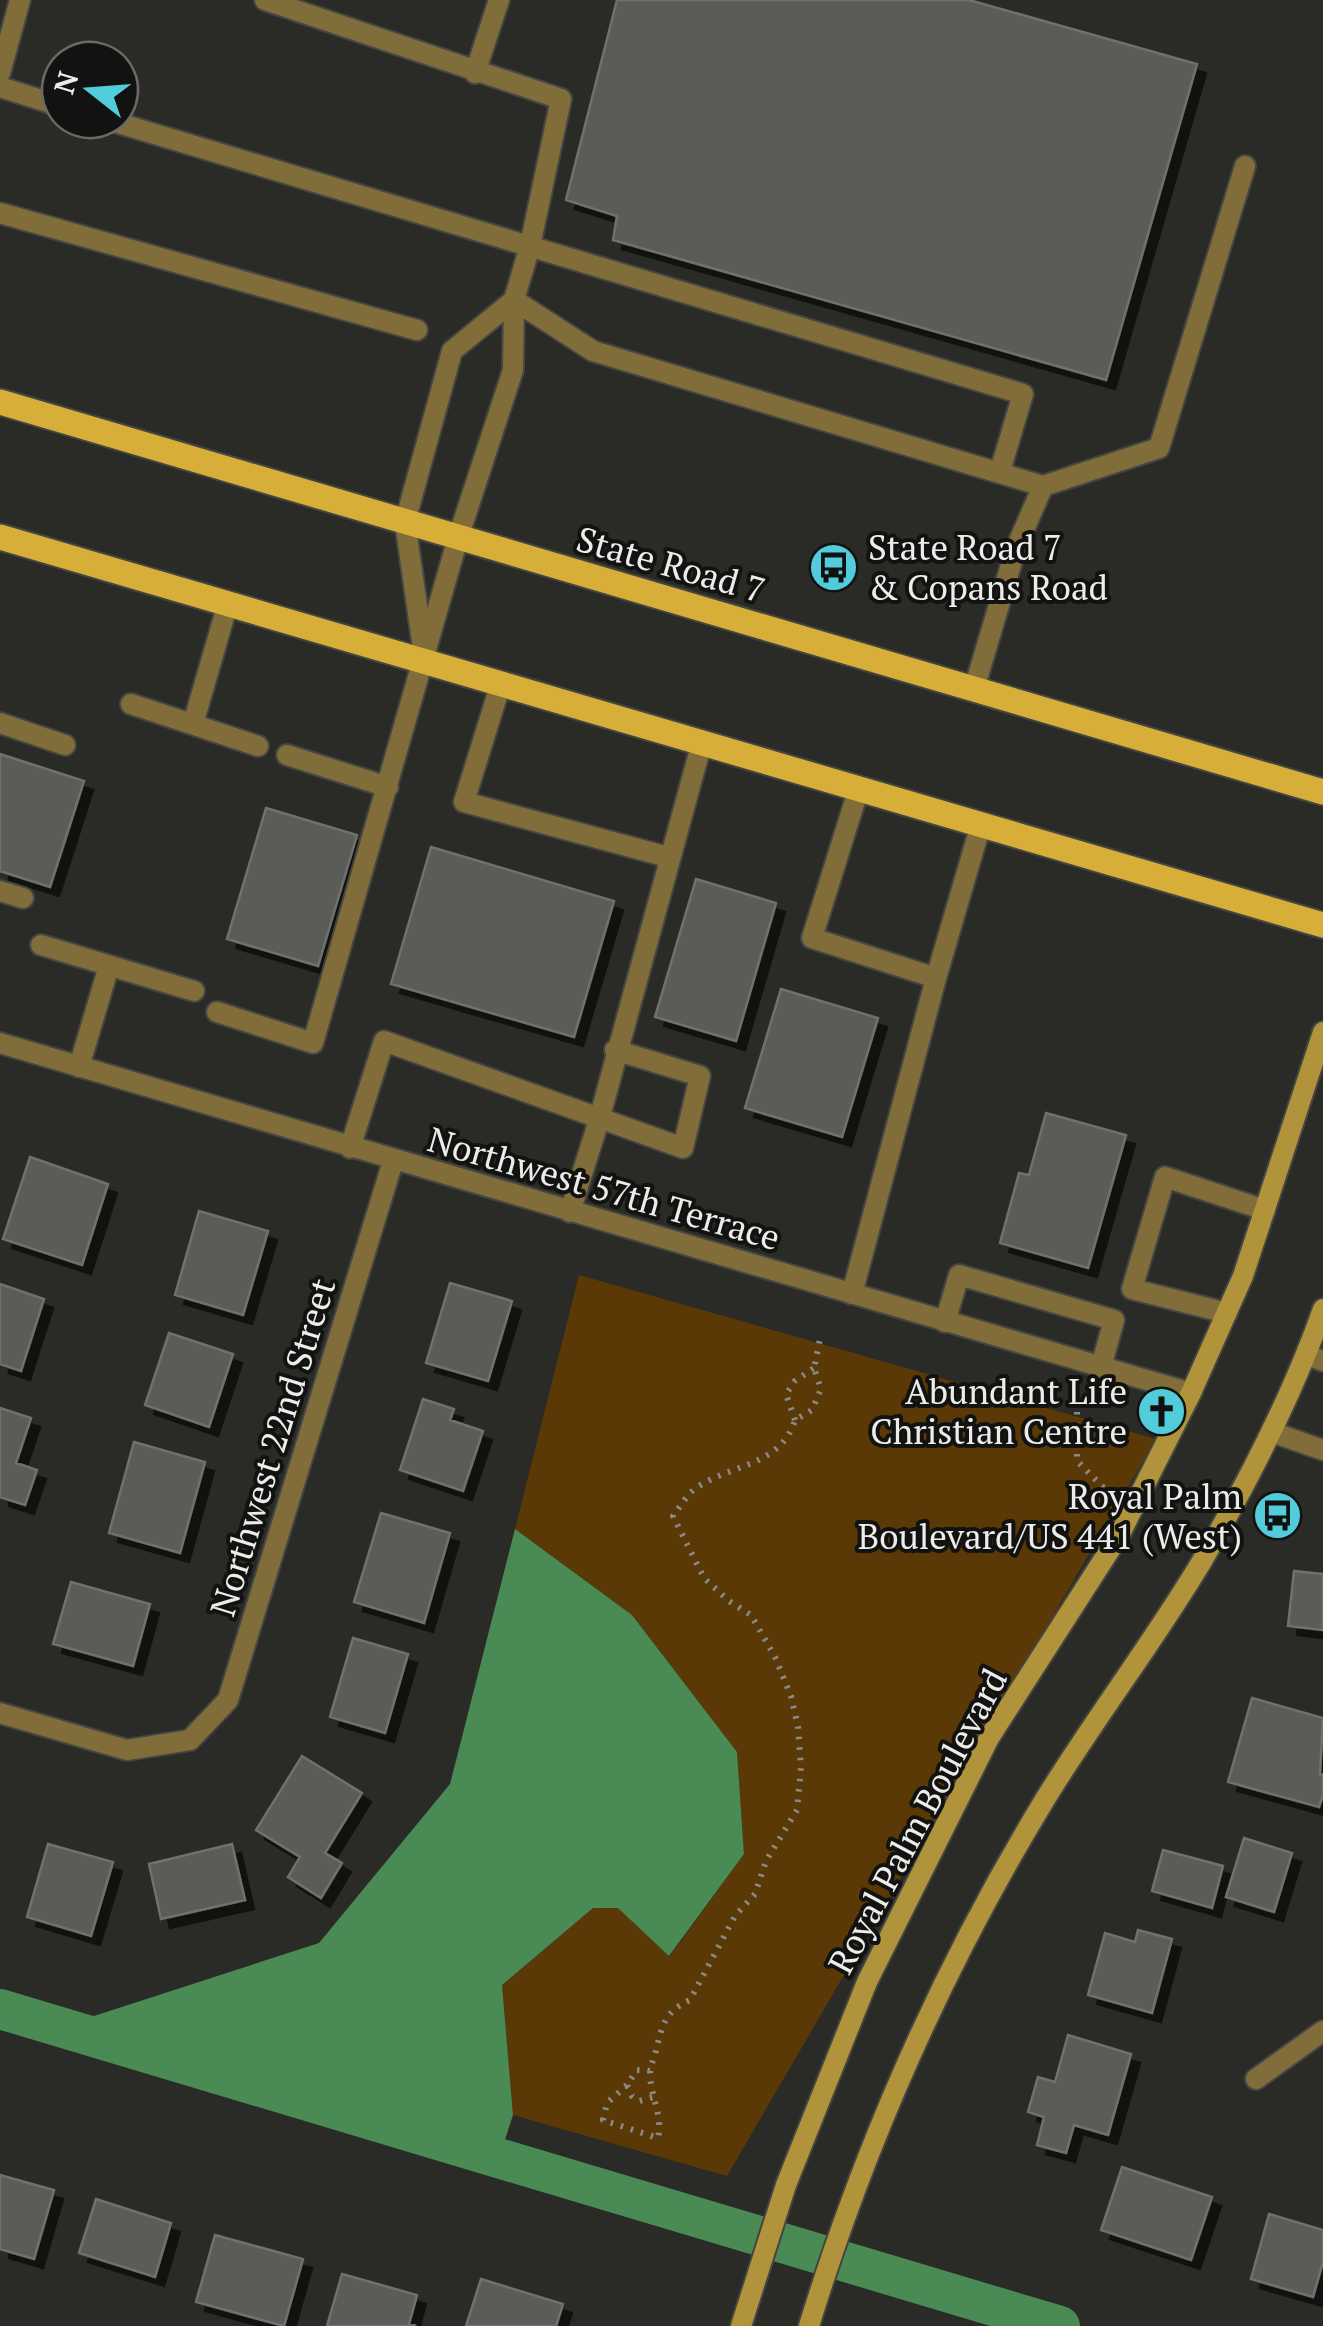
<svg xmlns="http://www.w3.org/2000/svg" width="1323" height="2326" viewBox="0 0 1323 2326" font-family="'PT Serif',serif">
  <defs>
    <filter id="shadow"><feDropShadow dx="9" dy="9" stdDeviation="0" flood-color="#0009"/></filter>
  </defs>
  <rect width="100%" height="100%" fill="#2a2a26"/>
  <path fill="#5b3907" d="M579 1275 1156 1439 727 2176 513 2115 502 1985 593 1908 618 1907 670 1956 744 1854 737 1752 632 1615 515 1529Z"/>
  <path fill="#4a8a55" d="M515 1529 632 1615 737 1752 744 1854 669 1956 618 1908H593L502 1985 513 2115 499 2158 60 2027 319 1943 450 1784Z"/>
  <g fill="none" stroke-linecap="round" stroke-linejoin="round">
    <path stroke="#4a8a55" stroke-width="40" d="M0 2009 1060 2326"/>
  </g>
  <path fill="#5a5c58" stroke="#6f716d" stroke-width="2.5" filter="url(#shadow)" d="M617 0H969L1197 64 1106 380 613 240 617 216 566 200Z
    M0 754 84 781 50 887 0 871Z
    M266 808 357 835 318 966 227 939Z
    M431 847 614 901 574 1037 391 984Z
    M696 879 776 903 736 1041 655 1017Z
    M781 989 878 1018 842 1137 745 1108Z
    M1046 1113 1126 1135 1088 1268 1000 1243 1019 1173 1029 1175Z
    M30 1157 108 1184 82 1265 3 1239Z
    M199 1211 268 1231 243 1315 175 1295Z
    M450 1283 512 1301 488 1381 426 1363Z
    M0 1284 44 1299 21 1371 0 1364Z
    M169 1333 233 1354 209 1427 145 1405Z
    M423 1399 454 1409 450 1420 483 1431 463 1491 400 1470Z
    M0 1408 31 1418 16 1463 37 1470 25 1505 0 1497Z
    M134 1442 205 1462 180 1553 109 1533Z
    M381 1513 450 1533 424 1623 354 1602Z
    M1294 1571 1323 1574V1630L1288 1626Z
    M71 1582 150 1604 133 1666 53 1644Z
    M353 1638 408 1654 385 1733 330 1717Z
    M1252 1698 1323 1718 1320 1774 1323 1775V1795L1319 1807 1228 1782Z
    M302 1756 362 1793 325 1853 342 1863 321 1898 288 1877 300 1857 256 1830Z
    M1244 1838 1292 1853 1274 1912 1226 1897Z
    M48 1844 113 1862 91 1936 27 1917Z
    M232 1844 245 1900 161 1919 149 1864Z
    M1163 1850 1223 1866 1212 1908 1152 1891Z
    M1138 1930 1172 1939 1152 2013 1088 1995 1105 1933 1135 1942Z
    M1068 2035 1131 2054 1108 2135 1074 2125 1066 2153 1037 2145 1044 2117 1028 2112 1038 2077 1055 2082Z
    M1122 2167 1212 2197 1191 2260 1101 2230Z
    M0 2175 54 2190 34 2259 0 2249Z
    M96 2199 171 2223 155 2277 79 2253Z
    M1269 2214 1323 2230V2262L1313 2297 1251 2279Z
    M215 2235 303 2259 284 2326 196 2302Z
    M342 2274 417 2295 409 2324 416 2326H327Z
    M481 2279 563 2304 556 2326H466Z"/>
  <g fill="none" stroke-linecap="round" stroke-linejoin="round">
    <defs>
      <path id="lane" d="M0 73 20 0
        M475 73 499 0
        M0 87 60 106
        M108 120 1023 394 1000 471
        M0 213 417 330
        M514 300 593 351 1043 486
        M423 648 405 522 452 351 514 300
        M501 683 464 802 668 857
        M974 689 1016 548 1043 486 1159 448 1245 166
        M131 704 258 746
        M0 723 65 745
        M193 724 228 603
        M287 755 388 787
        M859 788 812 938 936 978
        M0 891 23 898
        M41 945 194 991
        M217 1012 313 1043 458 538 513 370 514 300 530 246 561 99 265 0
        M79 1067 109 966
        M350 1148 384 1041 683 1148 700 1076 615 1050
        M570 1212 599 1120 702 742
        M852 1294 936 978 981 824
        M1227 1313 1132 1289 1165 1177 1265 1210
        M945 1322 959 1275 1114 1320 1101 1367
        M1307 1355 1323 1361"/>
      <path id="street" d="M0 1043 1191 1393
        M1272 1432 1323 1450
        M0 1713 127 1750 190 1740 228 1700 393 1161
        M1256 2079 1323 2031"/>
      <path id="secondary" d="M741 2326 786 2185 867 1982 989 1738 1120 1534 1191 1393 1243 1276 1323 1032
        M809 2326C865 2144 945 1964 1044 1801 1094 1719 1153 1643 1202 1561 1249 1480 1292 1397 1323 1309"/>
      <path id="primary" d="M0 402 1323 792
        M0 537 1323 925"/>
    </defs>
    <use href="#lane" stroke="#454541" stroke-width="24"/>
    <use href="#street" stroke="#454541" stroke-width="24"/>
    <use href="#secondary" stroke="#454541" stroke-width="24"/>
    <use href="#primary" stroke="#454541" stroke-width="29"/>
    <path stroke="#8a8a87" stroke-width="6" stroke-dasharray="2.5 8" stroke-linecap="butt" d="M1077 1412V1461L1110 1494
      M795 1420 786 1394 795 1381 814 1368
      M650 2071 637 2070 627 2085 632 2096 639 2101 654 2097
      M627 2085 607 2103 603 2120 658 2138C663 2115 651 2098 650 2075 650 2066 654 2059 656 2051 662 2026 664 2012 690 2000L735 1916 755 1894 766 1861 797 1810 801 1767 798 1727 791 1696 775 1657 751 1615 729 1601 704 1578 673 1516C681 1506 688 1492 699 1486 734 1464 781 1465 795 1420L812 1410 821 1389 814 1368 820 1339"/>
    <use href="#lane" stroke="#806d3a" stroke-width="20"/>
    <use href="#street" stroke="#806d3a" stroke-width="20"/>
    <use href="#secondary" stroke="#b1933b" stroke-width="20"/>
    <use href="#primary" stroke="#d7af38" stroke-width="25"/>
  </g>
  <defs>
    <symbol id="bus-disc" viewBox="-11 -11 22 22"><circle r="9.5" fill="#52cbda" stroke="#121211"/><path d="M-5-6H5V4H4V6H2V4H-2V6H-4V4H-5ZM-3.5-4V0h7V-4ZM-3.5 1.2v1.5H-2V1.2ZM2 1.2v1.5H3.5V1.2Z" fill="#111"/></symbol>
    <symbol id="church-disc" viewBox="-11 -11 22 22"><circle r="9.5" fill="#52cbda" stroke="#121211"/><path d="M-1.2-6h2.4v3.5h3.3v2.4h-3.3V6h-2.4V-.1h-3.3v-2.4h3.3Z" fill="#111"/></symbol>
  </defs>
  <g fill-rule="evenodd">
    <use href="#bus-disc" x="806" y="540" width="55" height="55"/>
    <use href="#church-disc" x="1134" y="1384" width="55" height="55"/>
    <use href="#bus-disc" x="1250" y="1488" width="55" height="55"/>
  </g>
  <g text-anchor="middle" dominant-baseline="central" stroke-width="8" stroke-linejoin="round" paint-order="stroke">
    <g font-size="35" fill="#ececea" stroke="#121211" text-anchor="end">
      <text x="868" y="547" text-anchor="start">State Road 7<tspan x="868" dy="40">&amp; Copans Road</tspan></text>
      <text x="1127" y="1391">Abundant Life<tspan x="1127" dy="40">Christian Centre</tspan></text>
      <text x="1242" y="1496">Royal Palm<tspan x="1242" dy="40">Boulevard/US 441 (West)</tspan></text>
    </g>
    <g font-size="35" fill="#ececea" stroke="#121211">
      <text transform="translate(671 564) rotate(16)">State Road 7</text>
      <text transform="translate(604 1188) rotate(16)">Northwest 57th Terrace</text>
      <text transform="translate(272 1447) rotate(-73)">Northwest 22nd Street</text>
      <text transform="translate(917 1821) rotate(-62)">Royal Palm Boulevard</text>
    </g>
  </g>
  <g transform="translate(90 90) rotate(287)"><circle r="48" fill="#121211" stroke="#696968" stroke-width="2.5"/>
  <path d="M0-8L18 38L0 25L-18 38Z" fill="#52cbda"/>
  <text y="-15" font-size="28" font-weight="bold" text-anchor="middle" fill="#ececea">N</text>
  </g>
</svg>
